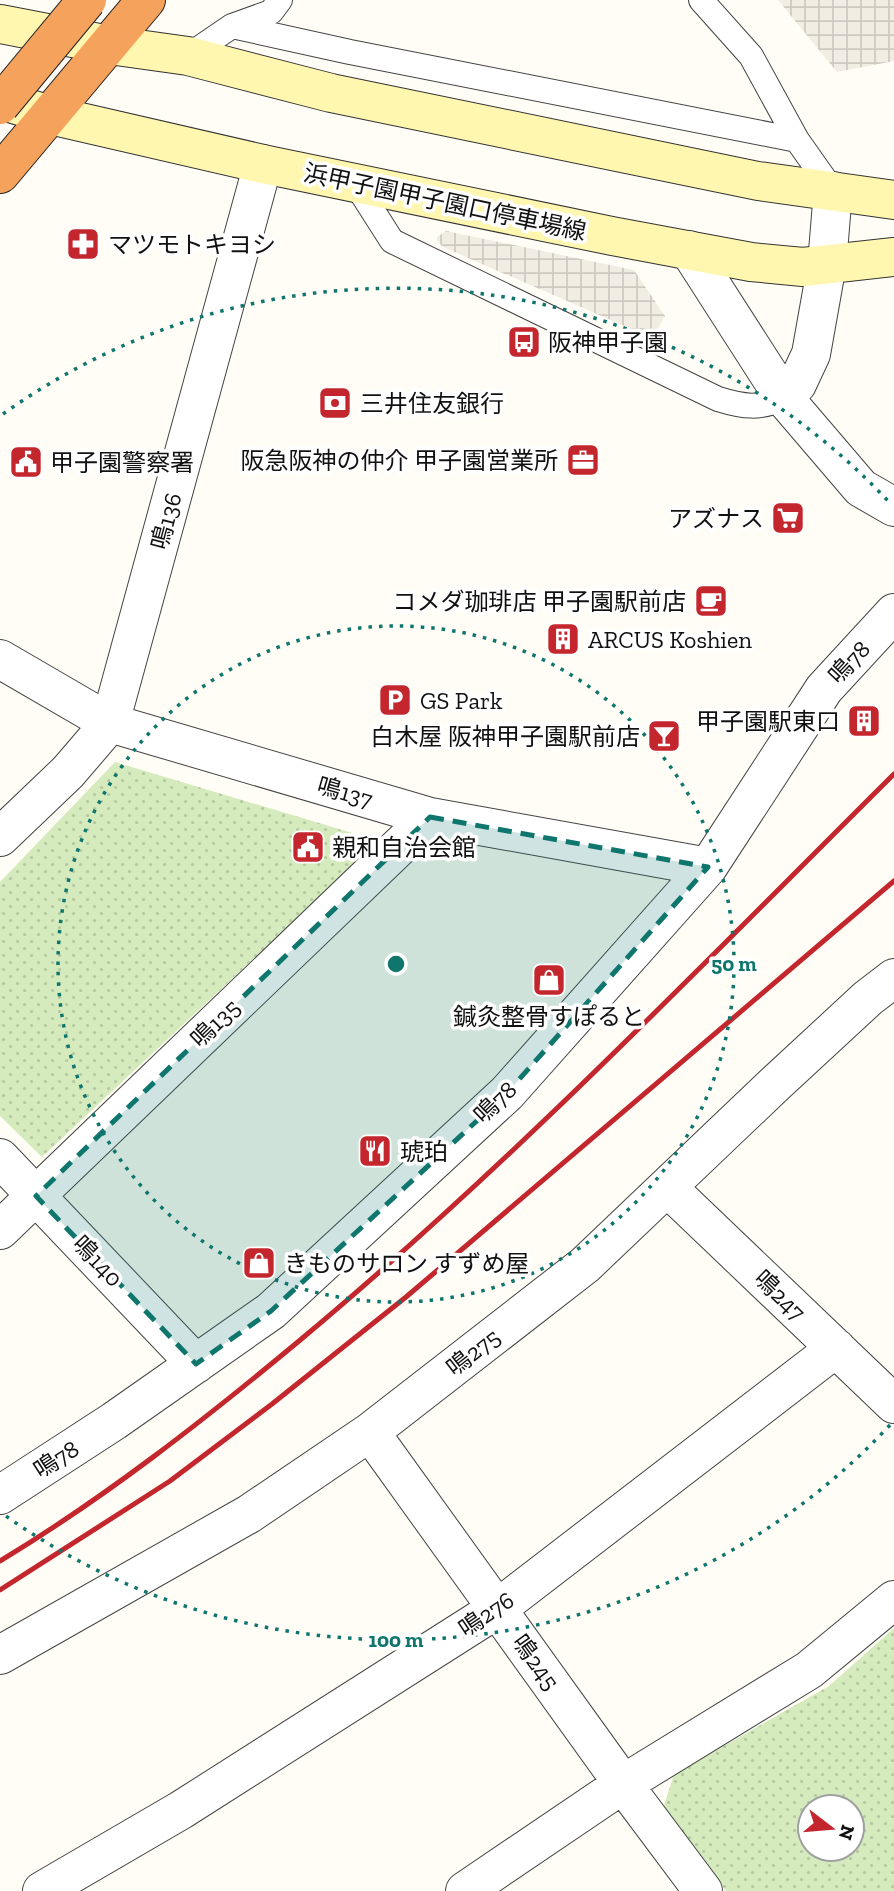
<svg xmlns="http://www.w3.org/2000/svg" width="894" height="1891" viewBox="0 0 894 1891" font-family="'Zilla Slab','Noto Sans JP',serif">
  <defs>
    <pattern id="park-dots" width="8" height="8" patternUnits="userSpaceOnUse" patternTransform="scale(1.75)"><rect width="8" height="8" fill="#d5ebbd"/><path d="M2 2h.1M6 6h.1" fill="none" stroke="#b6c8a1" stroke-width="1.8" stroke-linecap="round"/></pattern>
    <pattern id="plaza-grid" width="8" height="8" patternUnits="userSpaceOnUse" patternTransform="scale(1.75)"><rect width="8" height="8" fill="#f1ede2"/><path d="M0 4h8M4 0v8" fill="none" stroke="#cecac1"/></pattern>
  </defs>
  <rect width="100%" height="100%" fill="#fffdf5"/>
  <path fill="url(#park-dots)" fill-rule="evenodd" d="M115 762 379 841 42 1157 0 1116V882Z
    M894 1628V1891H726L663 1809 674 1774 829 1686ZM810 1807H852V1849H810Z"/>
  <path fill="url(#plaza-grid)" d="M778 0H894V61L837 72Z
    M446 231 634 270 665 316 652 338 443 247 437 241V237Z"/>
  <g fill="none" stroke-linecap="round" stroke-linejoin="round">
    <defs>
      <path id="lane" d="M701 0 751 56 797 140 833 191
        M232 26 350 52 797 140
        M188 56 232 26 271 12 280 0
        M355 183 392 241 718 399C744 407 759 409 784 398"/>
      <path id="street" d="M689 250 784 398 861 488 894 507
        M784 398 797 384 811 354 827 264 833 191
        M0 659 110 723 430 817 708 867
        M0 837 68 772 110 723 263 164
        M0 1158 196 1364
        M667 1187 894 1404
        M0 1230 430 817
        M370 1432 623 1784 703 1891
        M0 1495 114 1421 271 1311 507 1093 708 867 824 689 894 613
        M0 1655 249 1514 370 1432 585 1265 775 1084 868 998 894 978
        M42 1891 181 1810 497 1609 836 1348
        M465 1891 623 1784 809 1670 894 1600"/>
      <path id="secondary" d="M0 24 109 45 188 56 331 93 758 181 894 200
        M0 100 50 115 263 164 612 236 751 262 803 267 894 257"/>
      <path id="highway" d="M0 174 146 0"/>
    </defs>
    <use href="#lane" stroke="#444" stroke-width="26"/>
    <use href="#street" stroke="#444" stroke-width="40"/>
    <use href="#secondary" stroke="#333" stroke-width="40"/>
    <use href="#highway" stroke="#222" stroke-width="40"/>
    <use href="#lane" stroke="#fff" stroke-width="24"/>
    <use href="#street" stroke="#fff" stroke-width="38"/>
    <use href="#secondary" stroke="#fff6b0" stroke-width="38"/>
    <use href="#highway" stroke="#f5a25d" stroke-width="38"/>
    <path stroke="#c4262e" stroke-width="5" d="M0 1561C106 1497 204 1420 299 1341 510 1165 700 967 894 774
      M0 1590 170 1481 272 1404 406 1297 894 881"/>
    <defs>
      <path id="highway-bridge" d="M0 105 87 0"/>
    </defs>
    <use href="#highway-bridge" stroke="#222" stroke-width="40" stroke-linecap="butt"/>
    <use href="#highway-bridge" stroke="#f5a25d" stroke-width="38"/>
  </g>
  <path fill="#0f766e" fill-opacity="0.2" stroke="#0f766e" stroke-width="5" stroke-dasharray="14 9" stroke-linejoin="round" d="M430 817 708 867 507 1093 271 1311 196 1364 36 1196Z"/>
  <g fill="none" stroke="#0f766e" stroke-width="3.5" stroke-dasharray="3.5 7">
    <circle cx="396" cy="964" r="338"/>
    <path d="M890 1425A676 676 0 0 1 3 1514M3 414A676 676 0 0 1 890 503"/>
  </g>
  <defs>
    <symbol id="pharmacy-square" viewBox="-11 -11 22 22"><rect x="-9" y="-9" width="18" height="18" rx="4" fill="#c4262e" stroke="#fff"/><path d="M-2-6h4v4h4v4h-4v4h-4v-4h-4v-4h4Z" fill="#fff"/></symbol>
    <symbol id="bus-square" viewBox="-11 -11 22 22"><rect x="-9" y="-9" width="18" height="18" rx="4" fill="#c4262e" stroke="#fff"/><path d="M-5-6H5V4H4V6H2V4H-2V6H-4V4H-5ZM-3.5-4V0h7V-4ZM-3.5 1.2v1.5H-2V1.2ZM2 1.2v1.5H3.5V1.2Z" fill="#fff"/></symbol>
    <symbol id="bank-square" viewBox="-11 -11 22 22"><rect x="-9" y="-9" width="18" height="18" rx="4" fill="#c4262e" stroke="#fff"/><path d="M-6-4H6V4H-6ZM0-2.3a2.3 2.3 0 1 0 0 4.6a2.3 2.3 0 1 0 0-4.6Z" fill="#fff"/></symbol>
    <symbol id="office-square" viewBox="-11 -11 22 22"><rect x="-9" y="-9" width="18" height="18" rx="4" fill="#c4262e" stroke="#fff"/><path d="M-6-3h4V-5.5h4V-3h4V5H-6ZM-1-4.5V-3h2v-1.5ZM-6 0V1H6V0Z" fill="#fff"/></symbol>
    <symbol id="civic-square" viewBox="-11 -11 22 22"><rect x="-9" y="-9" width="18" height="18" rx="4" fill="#c4262e" stroke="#fff"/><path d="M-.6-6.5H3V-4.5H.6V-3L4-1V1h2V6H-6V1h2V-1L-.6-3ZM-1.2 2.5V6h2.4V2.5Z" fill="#fff"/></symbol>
    <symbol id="supermarket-square" viewBox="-11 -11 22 22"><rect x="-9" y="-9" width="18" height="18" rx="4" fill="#c4262e" stroke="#fff"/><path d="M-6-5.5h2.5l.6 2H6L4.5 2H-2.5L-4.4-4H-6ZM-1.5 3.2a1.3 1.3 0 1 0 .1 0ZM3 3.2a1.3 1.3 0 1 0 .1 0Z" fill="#fff"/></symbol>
    <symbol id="cafe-square" viewBox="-11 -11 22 22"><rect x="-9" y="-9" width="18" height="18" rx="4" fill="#c4262e" stroke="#fff"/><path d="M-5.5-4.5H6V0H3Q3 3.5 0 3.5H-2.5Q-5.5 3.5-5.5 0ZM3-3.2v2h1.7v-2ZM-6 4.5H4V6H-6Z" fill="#fff"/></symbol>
    <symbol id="building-square" viewBox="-11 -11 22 22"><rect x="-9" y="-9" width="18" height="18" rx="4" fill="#c4262e" stroke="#fff"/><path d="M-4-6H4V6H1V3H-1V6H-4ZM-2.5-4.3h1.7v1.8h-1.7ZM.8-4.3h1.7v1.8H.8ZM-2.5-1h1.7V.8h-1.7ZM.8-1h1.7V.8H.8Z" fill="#fff"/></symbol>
    <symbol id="parking-square" viewBox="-11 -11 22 22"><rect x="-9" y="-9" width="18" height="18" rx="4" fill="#c4262e" stroke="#fff"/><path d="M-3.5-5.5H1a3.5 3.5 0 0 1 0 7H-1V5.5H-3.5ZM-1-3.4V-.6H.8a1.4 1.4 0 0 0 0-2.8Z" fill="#fff"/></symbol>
    <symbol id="bar-square" viewBox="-11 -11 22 22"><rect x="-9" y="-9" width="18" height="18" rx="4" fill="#c4262e" stroke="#fff"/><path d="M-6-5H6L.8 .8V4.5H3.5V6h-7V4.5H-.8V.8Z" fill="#fff"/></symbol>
    <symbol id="shop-square" viewBox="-11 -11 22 22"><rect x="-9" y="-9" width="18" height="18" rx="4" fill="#c4262e" stroke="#fff"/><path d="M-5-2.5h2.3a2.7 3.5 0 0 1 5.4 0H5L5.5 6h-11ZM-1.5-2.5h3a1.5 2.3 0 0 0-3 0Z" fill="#fff"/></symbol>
    <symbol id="restaurant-square" viewBox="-11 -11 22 22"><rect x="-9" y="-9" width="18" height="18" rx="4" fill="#c4262e" stroke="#fff"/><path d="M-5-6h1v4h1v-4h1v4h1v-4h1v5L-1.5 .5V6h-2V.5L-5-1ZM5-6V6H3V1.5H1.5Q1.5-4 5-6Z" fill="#fff"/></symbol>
  </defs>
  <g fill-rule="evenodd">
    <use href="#pharmacy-square" x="64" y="225" width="38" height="38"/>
    <use href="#bus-square" x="505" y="323" width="38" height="38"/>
    <use href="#bank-square" x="316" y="384" width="38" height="38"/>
    <use href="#office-square" x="564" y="441" width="38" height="38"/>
    <use href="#civic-square" x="7" y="443" width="38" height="38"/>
    <use href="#supermarket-square" x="769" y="499" width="38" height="38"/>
    <use href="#cafe-square" x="692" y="582" width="38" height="38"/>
    <use href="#building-square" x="544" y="620" width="38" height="38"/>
    <use href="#parking-square" x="376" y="681" width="38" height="38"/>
    <use href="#building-square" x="845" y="702" width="38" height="38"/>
    <use href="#bar-square" x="645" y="717" width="38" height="38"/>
    <use href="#civic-square" x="289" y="828" width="38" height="38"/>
    <use href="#shop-square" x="530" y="961" width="38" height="38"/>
    <use href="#restaurant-square" x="356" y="1132" width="38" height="38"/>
    <use href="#shop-square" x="240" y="1244" width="38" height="38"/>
  </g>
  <g text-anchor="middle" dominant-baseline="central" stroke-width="7" stroke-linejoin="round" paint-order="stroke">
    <g font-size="24" fill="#111" stroke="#fff">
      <text transform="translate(445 202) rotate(12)">浜甲子園甲子園口停車場線</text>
      <text transform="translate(166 521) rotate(-75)">鳴136</text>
      <text transform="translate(849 662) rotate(-47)">鳴78</text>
      <text transform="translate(345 792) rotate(16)">鳴137</text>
      <text transform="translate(215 1023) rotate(-44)">鳴135</text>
      <text transform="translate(495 1102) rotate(-44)">鳴78</text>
      <text transform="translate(98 1261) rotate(46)">鳴140</text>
      <text transform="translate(780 1295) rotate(44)">鳴247</text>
      <text transform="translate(473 1352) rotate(-38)">鳴275</text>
      <text transform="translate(56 1459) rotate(-33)">鳴78</text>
      <text transform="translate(486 1614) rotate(-34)">鳴276</text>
      <text transform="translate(536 1662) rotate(54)">鳴245</text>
    </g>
    <g font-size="24" fill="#111" stroke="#fff" text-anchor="start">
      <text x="108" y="244">マツモトキヨシ</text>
      <text x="548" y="342">阪神甲子園</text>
      <text x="360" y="403">三井住友銀行</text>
      <text x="558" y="460" text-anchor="end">阪急阪神の仲介 甲子園営業所</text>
      <text x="50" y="462">甲子園警察署</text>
      <text x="764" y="518" text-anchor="end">アズナス</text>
      <text x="686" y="601" text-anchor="end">コメダ珈琲店 甲子園駅前店</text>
      <text x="588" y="639">ARCUS Koshien</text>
      <text x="420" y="700">GS Park</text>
      <text x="840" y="721" text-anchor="end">甲子園駅東口</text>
      <text x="640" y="736" text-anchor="end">白木屋 阪神甲子園駅前店</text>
      <text x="332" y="847">親和自治会館</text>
      <text x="549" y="1016" text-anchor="middle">鍼灸整骨すぽると</text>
      <text x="400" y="1151">琥珀</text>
      <text x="284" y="1263">きものサロン すずめ屋</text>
    </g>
  </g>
  <circle cx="396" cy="964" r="10" fill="#0f766e" stroke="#fff" stroke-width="3.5"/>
  <g font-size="21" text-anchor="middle" font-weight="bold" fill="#0f766e" stroke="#fff" stroke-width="7" stroke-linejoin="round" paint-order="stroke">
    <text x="734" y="971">50 m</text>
    <text x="396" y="1647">100 m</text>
  </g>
  <g transform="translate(831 1828) rotate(106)"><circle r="33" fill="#ffffff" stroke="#a0a0a0" stroke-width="2"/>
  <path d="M0-5L12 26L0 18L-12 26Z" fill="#c4262e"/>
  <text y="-10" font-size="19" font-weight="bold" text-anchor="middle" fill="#111111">N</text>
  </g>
</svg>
